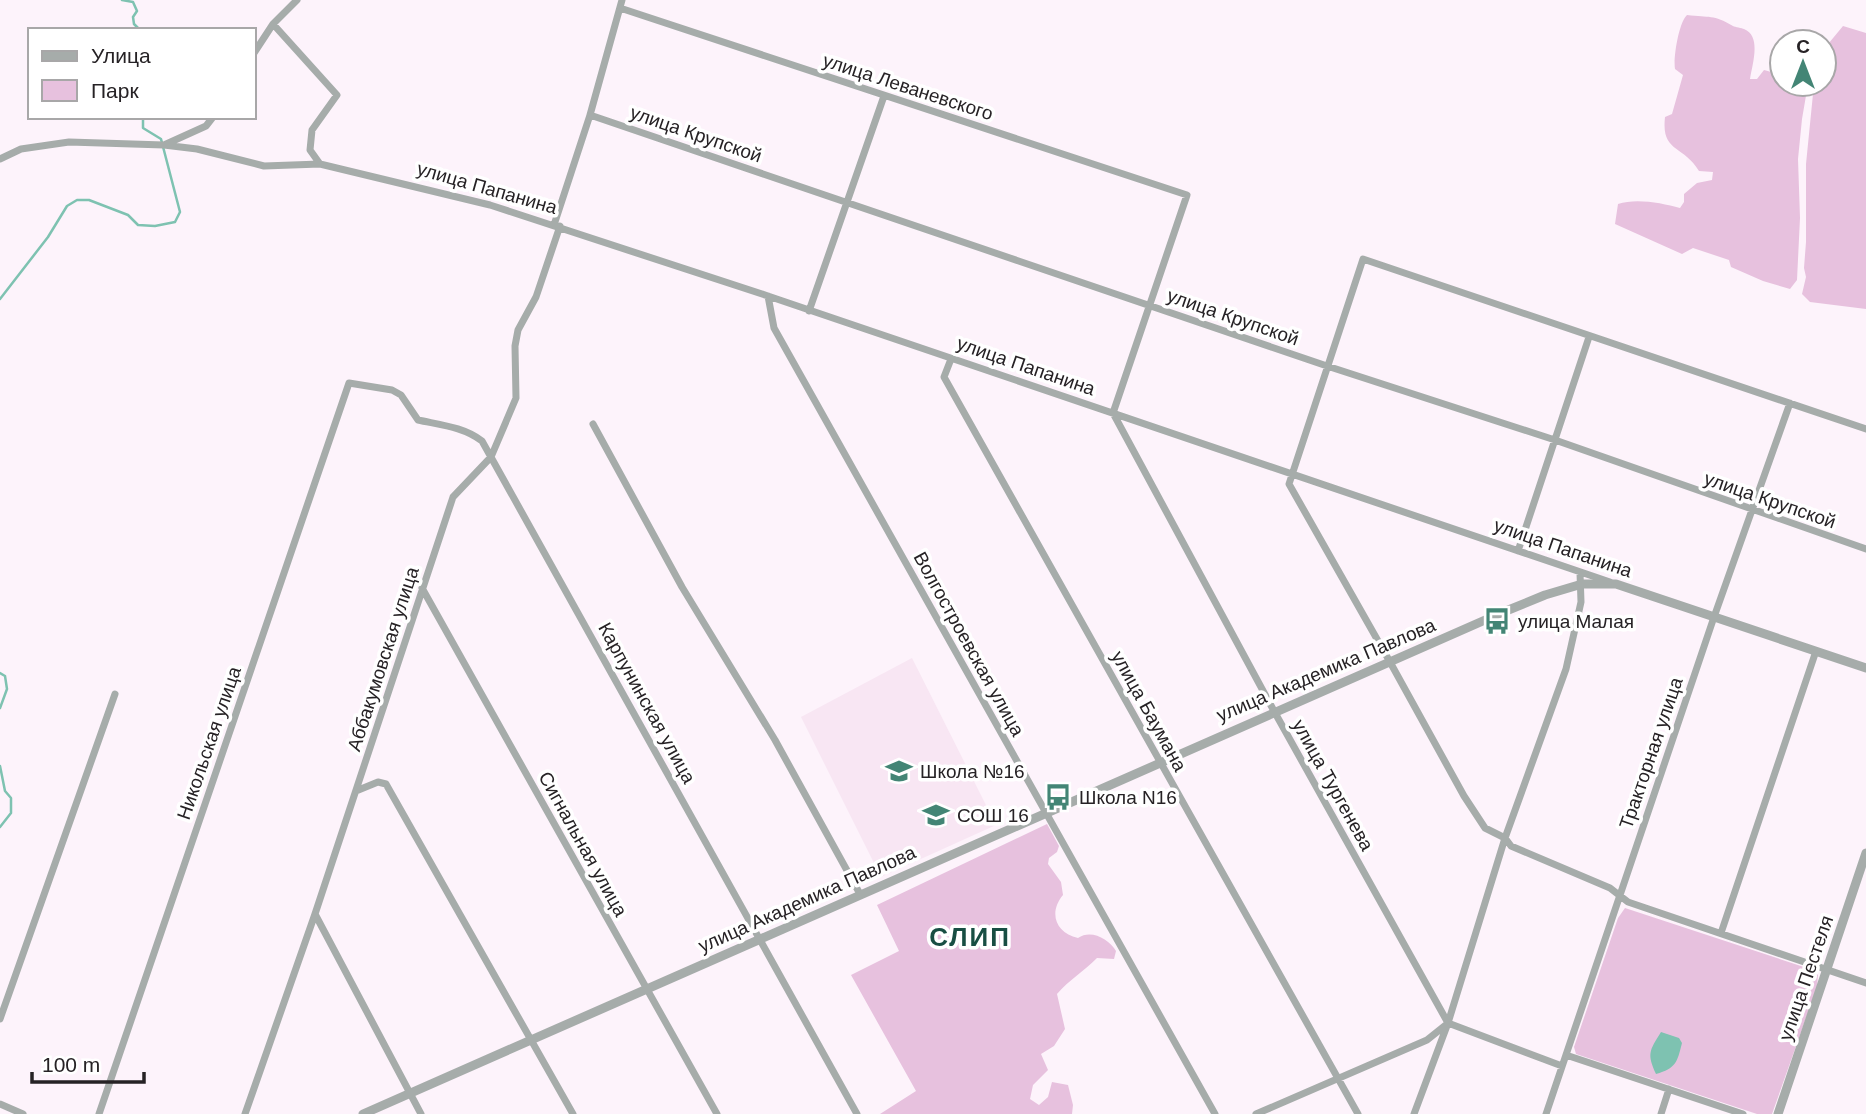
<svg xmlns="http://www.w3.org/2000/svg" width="1866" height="1114" viewBox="0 0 1866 1114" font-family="Helvetica,sans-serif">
  <rect width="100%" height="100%" fill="#fdf3fb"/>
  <path fill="#f8e6f3" d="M912 658 996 825 881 877 801 717Z"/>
  <path fill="#e7c1de" d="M1687 15C1710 18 1713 14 1733 26 1735 27 1742 28 1744 29 1762 36 1752 65 1750 79H1757L1764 70 1775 73 1779 84 1791 89 1793 84H1808L1802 119 1798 159 1800 218 1797 280 1790 289 1763 281 1731 267 1729 260 1693 248 1682 254 1615 224 1618 204C1636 198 1662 203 1680 208L1684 202V194L1697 183 1712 180 1713 172 1699 171C1683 144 1661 153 1665 117L1672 114 1683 75 1675 69C1673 58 1679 22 1687 15Z
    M1843 26 1866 33V309L1810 302 1802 294 1806 277 1804 268 1806 242V164L1814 84H1824V49Z
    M1047 824 1059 846 1057 852 1049 858 1048 864 1061 882 1063 895C1048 913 1056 933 1078 938 1091 929 1109 939 1116 951L1114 959 1097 958C1084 971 1069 980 1057 994L1065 1029 1054 1046 1041 1054 1048 1070 1033 1085 1030 1099 1039 1105 1048 1097 1052 1082 1068 1085 1073 1105 1072 1114H880L916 1091 851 975 899 951 877 905Z
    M1625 908 1813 970 1818 975 1817 987 1772 1114H1757L1576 1054 1574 1047 1618 918Z"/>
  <path fill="#7ec2b1" d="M1661 1032 1679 1038 1682 1043C1677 1063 1676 1068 1656 1074 1647 1054 1649 1051 1661 1032Z"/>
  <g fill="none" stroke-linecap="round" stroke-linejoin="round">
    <path stroke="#7ec2b1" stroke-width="2.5" d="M122 0 133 2 137 11 133 17 134 24 140 30
      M0 299 48 237 67 206 77 200H89L128 215 138 225 155 226 175 222 180 212 161 139 143 128V117
      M0 673 5 676 7 689 0 708
      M0 766 5 791 11 798V813L0 827"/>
    <path stroke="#a6acaa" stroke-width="7" d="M620 8 1187 195 1113 413 1274 711 1448 1023
      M273 24 337 95 312 130 310 150 320 164
      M254 53 273 24 297 0
      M590 115 1327 366 1555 440 1866 549
      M164 145 197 149 264 166 320 164 490 205 768 296 1610 582
      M0 159 21 149 69 142 164 145 206 126 213 117
      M554 225 590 115 622 0
      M768 296 774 328 1215 1114
      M809 311 884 96
      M951 359 944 377 1358 1114
      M593 424 682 587 775 740 860 894
      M1866 429 1363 259 1289 484 1390 662 1464 796 1485 828 1505 838 1511 846 1610 888 1628 902 1866 983
      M1518 551 1589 337
      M422 588 717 1114
      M356 791 378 782 386 784 573 1114
      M315 914 421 1114
      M1721 933 1816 651
      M0 1019 115 694
      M1448 1023 1562 1066
      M1566 1055 1743 1114
      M0 1104 23 1114
      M99 1114 349 383 392 390 401 395 418 420C441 425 464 427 482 441L857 1114
      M245 1114 315 914 453 497 491 457 516 398 515 346 518 330 536 297 560 226
      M1256 1114 1427 1040 1447 1024
      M1414 1114 1448 1023 1505 838 1566 669 1581 602 1580 573
      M1546 1114 1714 617 1790 403
      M1661 1114 1669 1089"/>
    <path stroke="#a6acaa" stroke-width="9" d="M363 1114 1501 613 1545 595 1582 584H1616L1866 668
      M1778 1114 1866 853"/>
  </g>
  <defs>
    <symbol id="bus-bare" viewBox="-9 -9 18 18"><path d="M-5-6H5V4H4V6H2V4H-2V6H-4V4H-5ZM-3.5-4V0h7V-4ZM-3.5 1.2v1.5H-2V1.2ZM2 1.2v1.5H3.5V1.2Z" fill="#438575" stroke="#fff" stroke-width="2.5" paint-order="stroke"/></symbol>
    <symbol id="school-bare" viewBox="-9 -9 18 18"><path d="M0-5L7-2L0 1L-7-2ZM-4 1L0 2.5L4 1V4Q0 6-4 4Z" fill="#438575" stroke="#fff" stroke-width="2.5" paint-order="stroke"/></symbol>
  </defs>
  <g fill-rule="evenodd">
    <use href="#bus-bare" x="1478" y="602" width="38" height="38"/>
    <use href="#school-bare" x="880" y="752" width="38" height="38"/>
    <use href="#bus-bare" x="1039" y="778" width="38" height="38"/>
    <use href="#school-bare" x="917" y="796" width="38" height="38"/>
  </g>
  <g text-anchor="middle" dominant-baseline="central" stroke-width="7" stroke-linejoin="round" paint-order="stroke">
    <g font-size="19" fill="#262225" stroke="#fff">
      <text transform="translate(908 87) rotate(18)">улица Леваневского</text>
      <text transform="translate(696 134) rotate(19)">улица Крупской</text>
      <text transform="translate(487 188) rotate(16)">улица Папанина</text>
      <text transform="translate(1233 317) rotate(19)">улица Крупской</text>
      <text transform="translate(1026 366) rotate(19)">улица Папанина</text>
      <text transform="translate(1770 500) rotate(19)">улица Крупской</text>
      <text transform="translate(1563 548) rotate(19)">улица Папанина</text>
      <text transform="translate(969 644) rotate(61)">Волгостроевская улица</text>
      <text transform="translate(383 659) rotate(-72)">Аббакумовская улица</text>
      <text transform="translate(1326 670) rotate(-23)">улица Академика Павлова</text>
      <text transform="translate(647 703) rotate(61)">Карпунинская улица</text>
      <text transform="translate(1149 711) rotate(61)">улица Баумана</text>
      <text transform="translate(209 743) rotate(-71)">Никольская улица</text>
      <text transform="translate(1651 753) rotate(-71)">Тракторная улица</text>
      <text transform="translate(1333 785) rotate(61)">улица Тургенева</text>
      <text transform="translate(583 844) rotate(61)">Сигнальная улица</text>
      <text transform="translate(807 899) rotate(-24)">улица Академика Павлова</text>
      <text transform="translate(1806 978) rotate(-71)">улица Пестеля</text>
    </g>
    <g font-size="19" fill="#262225" stroke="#fff" text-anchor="start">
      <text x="1518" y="621">улица Малая</text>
      <text x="920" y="771">Школа №16</text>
      <text x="1079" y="797">Школа N16</text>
      <text x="957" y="815">СОШ 16</text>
    </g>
    <g font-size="26" font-weight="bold" letter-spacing="2" fill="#184e43" stroke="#fff">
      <text x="970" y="937">СЛИП</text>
    </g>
  </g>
  <rect x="28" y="28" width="228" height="91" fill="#ffffff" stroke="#a8a7a8" stroke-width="2"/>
  <rect x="42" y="51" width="35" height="10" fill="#a6acaa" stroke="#a8a7a8" stroke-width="2"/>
  <text x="91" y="63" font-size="21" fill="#262225">Улица</text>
  <rect x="42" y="80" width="35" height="21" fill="#e7c1de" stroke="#a8a7a8" stroke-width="2"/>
  <text x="91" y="98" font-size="21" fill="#262225">Парк</text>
  <g transform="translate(1803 63)"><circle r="33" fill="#ffffff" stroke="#a8a7a8" stroke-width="2"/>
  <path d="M0-5L12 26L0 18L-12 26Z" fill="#438575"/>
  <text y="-10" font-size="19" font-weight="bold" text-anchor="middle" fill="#262225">С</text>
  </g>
  <path d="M32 1072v10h112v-10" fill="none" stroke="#262225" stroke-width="3.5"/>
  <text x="42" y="1072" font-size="21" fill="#262225" stroke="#ffffff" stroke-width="5" paint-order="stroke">100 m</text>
</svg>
